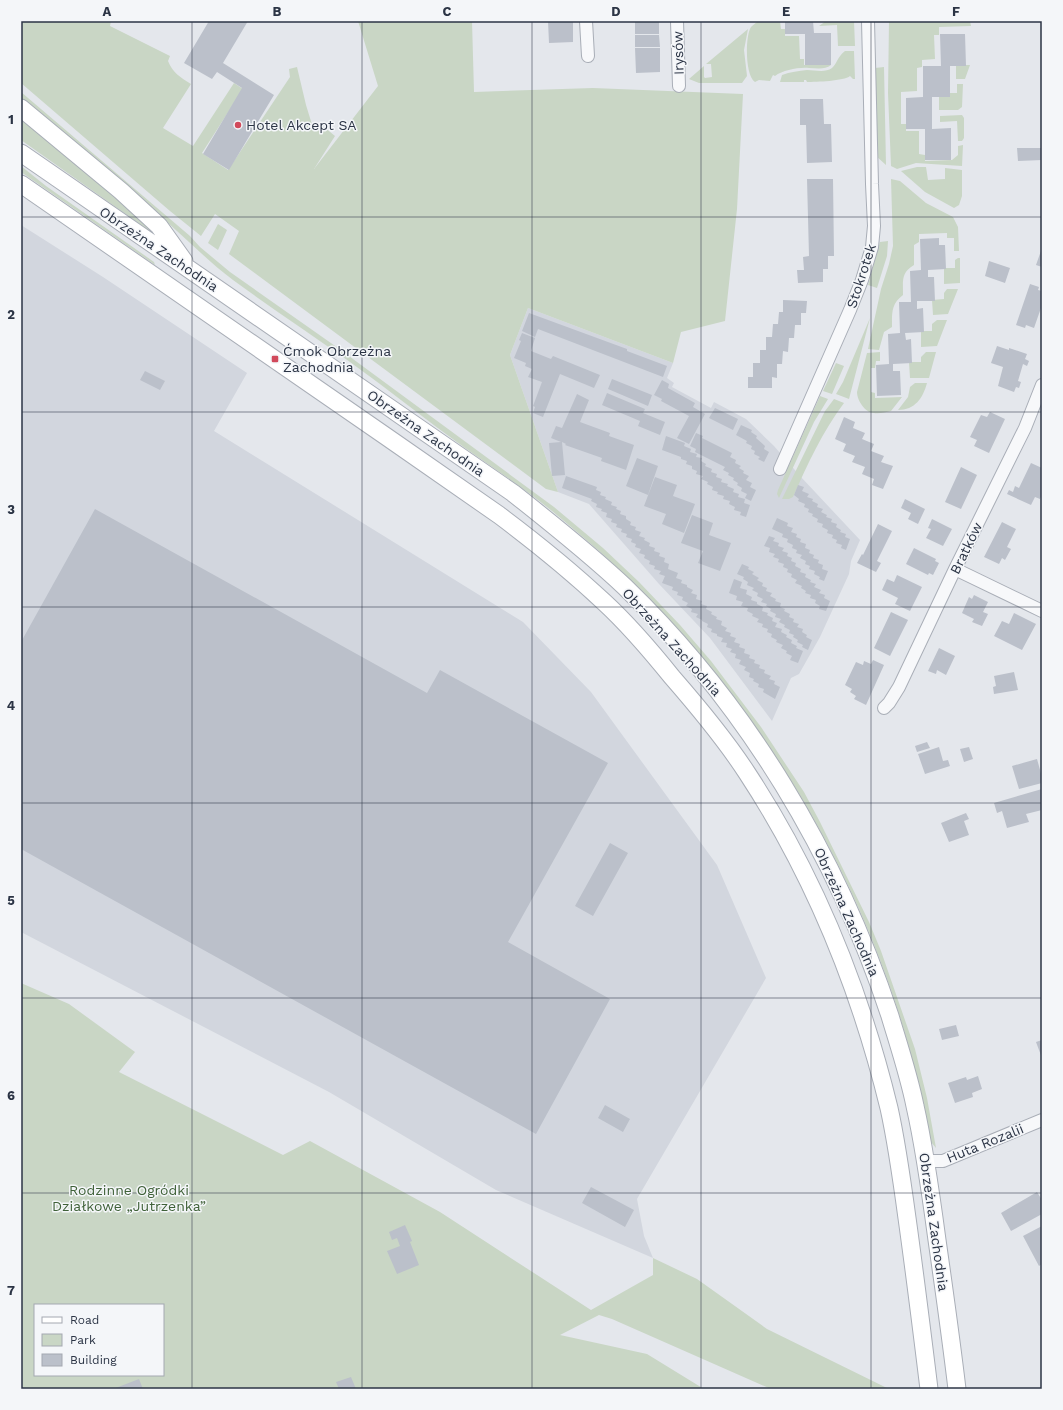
<svg xmlns="http://www.w3.org/2000/svg" width="1063" height="1410" viewBox="0 0 1063 1410" font-family="'Work Sans',sans-serif">
  <rect width="100%" height="100%" fill="#e4e7ec"/>
  <path fill="#d2d6de" d="M21 225 103 277 247 373 214 431 523 622 591 692 717 865 766 978 637 1199 644 1236 653 1258 496 1190 329 1092 21 932Z
    M528 308 673 363 667 378 674 383 672 387 711 408 714 402 746 419 774 446 801 477 860 540 851 561 849 574 820 637 799 674 791 678 772 721 710 638 659 584 589 504 558 492 510 355Z"/>
  <path fill="#c9d6c5" fill-rule="evenodd" d="M21 21H111L110 26 170 56 168 61C173 73 180 77 191 84L163 128 193 146 234 83 243 89 202 153 228 170 290 77 289 69 297 67 306 105 314 131 324 127 335 136 314 169 378 86 358 21H472L474 92 593 88 743 94 737 209 725 321 681 332 673 363 528 308 510 355 558 492 546 489 229 254 239 231 215 214 201 236 170 211 21 83Z
    M758 21H780L781 29H785V36H799L800 59H804V65H831C825 70 816 68 809 68 799 67 783 70 775 76L773 75 770 81 759 80 755 82C745 76 745 36 751 27 753 25 756 23 758 21Z
    M826 21H854L855 46H838L837 25 819 26Z
    M889 21H970L971 26 939 27V35H934L935 59 922 60V67L917 68V91L901 92V124H906V131H919V154L925 155V161L952 160 958 155V146L963 145 962 166 916 163 897 169 891 166 888 93Z
    M748 29 744 50 747 76 742 83H699L689 79 704 66V77L705 78 712 77 711 64H706Z
    M845 51H854L855 79H853L850 76C844 81 816 82 807 82L806 80H804V82H780L782 75C790 72 799 71 807 70 815 70 825 73 832 68 837 64 837 57 845 51Z
    M956 65H970L965 79H956Z
    M884 67 886 165 876 156 875 68Z
    M957 84H963L962 107 958 110H939V93H957Z
    M21 92 190 236 200 247 230 272 338 348 554 507 603 548 639 582 680 625 711 661 761 727 804 792 820 822 869 922 881 951 915 1049 927 1098 936 1148 931 1142C921 1090 908 1039 891 990 844 854 765 723 667 618 632 579 592 544 552 511 524 488 494 469 465 448 426 420 389 390 350 362 311 334 271 308 233 280 210 263 190 242 168 223 120 181 70 139 21 98Z
    M962 115 964 118V138L962 141H958L957 121 940 122V116Z
    M21 118 150 226 152 230 151 232 21 140Z
    M21 166 46 186 154 262 155 265 21 172Z
    M917 167H926L928 180 945 179V168L962 170V196L959 205 954 208 925 192 901 171Z
    M891 179 900 181 926 203 953 217 958 227 959 251H954V238H947V233L919 234V242L914 245V265C901 273 903 280 903 295 891 304 892 313 892 327L884 332 879 350 868 349 881 289 889 264 893 246Z
    M218 224 227 230 218 250 208 243Z
    M888 241 887 256 877 288 868 285 880 242Z
    M958 258H960V283L944 284V268H955V260Z
    M947 289H958L948 314 933 315 932 300 944 299V293Z
    M870 318 849 399 836 394 843 382Z
    M937 320H947L937 346 921 347V331H932V324Z
    M880 352V361H876L875 368H871V392L875 393V398L902 397 891 411C886 412 879 414 874 413 865 413 857 400 857 392L867 353Z
    M926 352H936L929 378H910L909 362H921V357Z
    M836 363 844 366 832 394 823 391Z
    M915 383H927C923 398 915 410 898 410L908 397 910 387Z
    M820 396 828 399 814 422 779 498 777 494 778 490Z
    M834 399 844 403C823 431 807 465 793 497L789 499H782L825 411Z
    M21 983 69 1004 135 1052 119 1072 283 1155 310 1141 440 1212 591 1310 653 1275V1258L697 1279 767 1329 889 1389H771L612 1319 599 1315 560 1335 647 1354 704 1389H21ZM35 1305H163V1375H35Z"/>
  <path fill="#bbc0ca" d="M209 21H248L223 63 274 95 229 170 203 154 242 88 217 72 212 79 184 63Z
    M548 21H573V42L549 43Z
    M785 21H813L814 33H831V65H805V34H785Z
    M635 22H659V34H635Z
    M940 34H965L966 66H950V97H932V129L951 128V160H925V129H906V98L923 97V66H941Z
    M635 35H659L660 47H635Z
    M635 48H660V72L636 73Z
    M800 99H823L824 124H831L832 162 807 163 806 125H800Z
    M1017 148H1042V160L1018 161Z
    M807 179H833L834 256H828V269H823V282L798 283 797 270H804L803 257 809 256Z
    M939 238V245H945L946 269 928 270V277H934L935 301H917V309L923 308 924 332 905 333 906 340 911 339 912 363 893 364V371H900L901 395 877 396 876 365 889 364 888 334 900 333 899 302H911L910 271 921 270 920 239Z
    M1042 248V267L1036 265Z
    M989 261 1010 268 1005 283 985 276Z
    M1030 284 1039 287 1038 290 1042 291V305L1034 328 1026 325 1025 328 1016 325Z
    M783 300 807 301 806 313H801V325H795L794 338H789L788 352 783 351 782 364H777V378L772 377V388H748V377H753V363H760V350H766V337H772L773 324H778L779 312H783Z
    M529 313 627 349V351L667 366 663 377 538 329 535 337 522 331Z
    M522 333 535 338 531 351 551 359 553 356 600 375 594 388 560 374 543 417 533 413 535 407 533 406 542 382 528 377 532 369 525 366 526 363 514 358 521 341 519 340Z
    M997 346 1009 350V348L1027 354 1025 359 1029 361 1027 366 1023 364 1018 381 1021 382 1019 388 1016 387 1014 392 998 386 1003 367 991 363Z
    M145 371 165 381 160 390 140 380Z
    M612 379 652 395 648 406 608 389Z
    M662 380 669 384 668 388 695 403 693 407 705 414 689 444 677 438 689 416 661 401 662 399 654 395Z
    M607 393 645 409 643 413 665 422 660 435 638 426 640 421 602 405Z
    M577 394 589 400 580 422 610 433 609 436 634 445 626 470 601 461 602 458 565 445 566 444 562 442 565 475 552 476 549 443 561 442 551 438 556 426 562 428Z
    M715 408 738 419 733 430 709 418Z
    M990 412 1005 419 989 453 974 446 977 440 970 437 981 415 987 417Z
    M844 417 855 422 853 428 865 433 862 439 874 444 871 451 884 456 881 462 893 466 883 489 872 485 874 479 862 474 865 467 852 462 855 456 843 451 846 444 835 439Z
    M741 425 752 430 751 432 757 436 756 438 765 446 764 449 769 452 764 462 758 459 760 457 754 454 755 451 751 449 752 446 746 443 747 441 736 435Z
    M696 433 703 436 702 438 732 453 730 457 736 460 735 463 741 466 739 468 744 471 743 473 749 476 746 480 752 483 750 487 756 490 751 501 745 498 747 494 741 491 742 488 737 485 738 483 733 480 734 478 728 475 729 473 723 470 725 467 695 452 696 449 690 446Z
    M666 436 685 443 684 446 691 449 690 452 697 454 696 457 702 458 701 461 706 464 705 466 712 469 711 472 717 474 716 477 722 479 721 482 728 484 727 486 734 489 733 492 739 494 738 497 745 499 744 503 750 505 746 517 740 515 741 512 734 510 735 507 729 504 730 501 723 499 724 496 717 494 718 492 712 490 713 487 707 484 708 482 701 479 703 476 696 474 697 471 692 469V466L686 464 687 461 681 459V457L662 450Z
    M637 458 658 466 648 495 626 486Z
    M1031 463 1042 468V495L1040 499 1035 497 1031 505 1007 494 1009 490 1013 492 1015 486 1019 488Z
    M961 467 977 475 961 509 945 502Z
    M566 476 597 487 596 490 601 492 600 495 606 497 605 499 612 502 611 505 617 507 616 509 621 511 620 514 626 516V519L631 522 630 525 636 527 635 530 641 532 639 536 645 538 644 540 650 543 649 546 655 548 654 551 660 553 659 556 665 558 664 562 669 564 668 569 678 573 676 578 682 580 681 583 687 585V587L693 590 691 593 697 595 696 599 702 601 701 604 707 606 706 609 712 612 711 614 717 617 716 619 722 621 721 625 727 628 725 631 731 633 730 636 736 638 734 642 740 644 739 647 745 649 744 653 750 655 749 658 755 660 754 663 760 665 759 668 765 670 764 673 771 676 769 679 775 681 774 684 780 687 775 699 763 692 764 689 758 687 759 684 753 681 754 679 749 677 750 673 744 670 746 667 739 664 741 660 735 658 736 654 730 652 732 649 726 647 727 643 721 642 723 638 717 636V634L711 632 712 629 707 627 708 624 702 621V620L696 617 698 614 691 612 692 609 686 606 688 603 682 600 683 597 677 595 678 592 672 590 673 587 662 583 665 576 659 574 661 571 654 569 655 566 649 564 650 561 644 558 645 555 639 553 641 549 635 547 636 544 631 542 632 539 626 537 627 534 621 532 622 529 616 527 617 524 611 522 612 519 606 517 607 513 601 511 602 509 596 507 597 504 591 501 592 499 562 488Z
    M655 477 677 485 670 504 673 496 695 504 684 533 662 524 666 514 644 506Z
    M798 485 804 487 802 491 809 494 807 497 813 499 812 501 818 504 817 507 823 509 821 512 827 515 826 517 832 519 831 522 837 524 836 527 841 530 840 532 846 534 845 537 850 539 846 550 841 548 842 545 836 543 837 540 832 538 833 535 827 533 828 530 822 527 823 524 817 522 818 519 812 516 813 514 808 512 809 509 804 507 805 504 798 501 799 499 794 495Z
    M905 499 925 509 918 524 908 519 911 513 901 508Z
    M95 509 427 693 440 670 608 763 508 942 610 999 536 1134 21 849V642Z
    M692 515 713 523 709 535 731 543 720 571 698 563 703 551 681 543Z
    M777 518 788 523 787 526 793 528 791 532 797 534 796 537 801 539 800 542 806 544 805 548 810 550 809 553 814 555 813 558 819 560 818 563 823 565 822 569 828 571 824 581 819 579 820 577 814 574 815 571 809 569 810 566 805 564 806 561 800 558 802 555 796 553 797 550 792 548 793 545 787 542 788 539 782 537 783 534 772 529Z
    M932 519 952 529 943 546 926 538 931 529 928 528Z
    M1002 522 1016 529 1007 547 1011 549 1005 560 1002 558 999 564 984 557Z
    M878 524 892 531 877 561 881 563 876 572 857 563 862 554 863 555Z
    M769 536 775 538 773 541 779 543 778 546 784 548 782 551 788 553 787 556 792 558 791 561 796 563 795 566 801 569 800 572 806 574 805 577 811 580 810 582 816 584 814 587 821 590 819 593 825 595 824 598 830 601 826 611 819 609 820 606 815 603 816 600 810 598 811 595 805 593 806 591 801 588 802 586 795 583 797 580 791 577 792 574 787 572 788 569 783 567 784 564 778 562 779 559 773 557 775 554 769 552 770 548 764 546Z
    M914 548 936 559 935 561 939 563 933 575 929 573 928 575 906 564Z
    M742 564 749 567 748 569 754 572 752 574 759 578 757 580 763 583 762 586 767 588 766 591 772 593 770 596 776 599 775 601 781 603 780 607 785 609 784 611 790 614 789 617 794 619 793 622 799 624 797 627 803 629 802 632 807 635 806 637 812 640 808 650 802 647 803 645 797 642 798 640 793 637 794 635 789 633 790 630 784 627 785 625 779 622 781 619 775 617 776 614 770 611 771 609 766 606 767 604 761 602 763 599 757 596 758 593 752 590 754 588 747 585 748 582 743 579 744 577 737 574Z
    M897 575 922 587 910 611 895 604 898 598 882 590 887 579 894 582Z
    M734 579 742 582 740 588 747 590 746 594 752 597 751 600 757 602V604L763 607 762 611 768 613 767 615 773 618 772 621 777 623 775 627 782 629 781 632 787 635 786 637 792 640 791 643 797 646 796 648 803 651 798 663 790 660 792 656 786 653 787 651 781 648 783 645 776 642 777 640 771 637 772 634 767 632 768 629 762 627 763 624 757 622 759 619 752 616 753 614 747 611 748 608 741 606 743 602 736 600 737 596 729 593Z
    M974 595 988 602 983 612 988 614 982 626 972 622 974 619 962 613 969 597 972 599Z
    M891 612 908 620 890 656 874 648Z
    M1014 613 1036 624 1022 650 994 636 1002 621 1009 624Z
    M939 648 955 656 946 675 937 670 936 674 928 671Z
    M873 660 884 665 866 705 854 699 856 696 850 692 852 689 845 685 856 662 863 665 864 661 871 664Z
    M1014 672 1018 690 994 694 993 687 996 686 994 676Z
    M927 742 930 748 917 752 915 746Z
    M939 747 943 761 948 760 950 766 925 774 918 754Z
    M969 747 973 759 964 762 960 749Z
    M1037 759 1042 777V783L1019 789 1012 766Z
    M1042 789V810L1026 814 1029 822 1007 828 1002 811 997 813 994 803Z
    M966 813 969 819 964 821 969 835 949 842 941 823Z
    M610 843 628 853 593 916 575 906Z
    M956 1025 959 1036 942 1040 939 1029Z
    M1042 1040V1058L1036 1042Z
    M978 1076 982 1089 972 1093 973 1097 955 1103 948 1083 966 1077 967 1080Z
    M605 1105 630 1119 623 1132 598 1118Z
    M591 1187 634 1210 625 1227 582 1203Z
    M1037 1192 1042 1200V1214L1011 1231 1001 1213Z
    M405 1225 412 1241 410 1242 419 1265 397 1274 387 1251 400 1246 397 1238 392 1240 389 1232Z
    M1042 1226V1264L1039 1266 1023 1236Z
    M351 1377 356 1389H339L336 1382Z
    M139 1379 143 1389H113Z"/>
  <g fill="none" stroke-linecap="round" stroke-linejoin="round">
    <defs>
      <path id="street" d="M586 21 588 56
        M677 21 679 86
        M780 469 850 310 862 280 872 247 874 226 872 184 868 21
        M955 569 1042 611
        M884 708 889 703 899 687 955 569 1025 428 1042 385
        M926 1161H943L1042 1120"/>
      <path id="secondary" d="M21 108 121 191 159 226 184 261
        M21 153 513 493C551 523 590 554 625 587 747 705 837 855 890 1016 899 1046 909 1076 915 1106 925 1150 931 1195 937 1240 944 1289 951 1339 957 1389
        M21 184C180 294 340 404 499 515 535 542 571 571 604 602 629 625 651 651 672 677 699 708 725 739 747 773 814 875 860 989 889 1108 897 1144 902 1181 907 1218 915 1275 922 1332 929 1389"/>
    </defs>
    <use href="#street" stroke="#a9aeb7" stroke-width="14"/>
    <use href="#secondary" stroke="#a9aeb7" stroke-width="19"/>
    <use href="#street" stroke="#f7f8fa" stroke-width="12"/>
    <use href="#secondary" stroke="#fff" stroke-width="17"/>
  </g>
  <path fill="none" stroke="#2b3445" stroke-width="1" stroke-opacity="0.55" d="M192 21V1389M362 21V1389M532 21V1389M701 21V1389M871 21V1389M21 217H1042M21 412H1042M21 607H1042M21 803H1042M21 998H1042M21 1193H1042"/>
  <g fill="#d1495b" stroke="#f4f6f9" stroke-width="1.5">
    <circle cx="238" cy="125" r="4"/>
    <rect x="271" y="355" width="8" height="8" rx="2"/>
  </g>
  <g text-anchor="middle" dominant-baseline="central" stroke-width="3" stroke-linejoin="round" paint-order="stroke">
    <g font-size="14" fill="#2b3445" stroke="#f4f6f9">
      <text transform="translate(678 53) rotate(-92)">Irysów</text>
      <text transform="translate(159 249) rotate(34)">Obrzeżna Zachodnia</text>
      <text transform="translate(861 276) rotate(-72)">Stokrotek</text>
      <text transform="translate(426 433) rotate(35)">Obrzeżna Zachodnia</text>
      <text transform="translate(966 548) rotate(-64)">Bratków</text>
      <text transform="translate(672 642) rotate(48)">Obrzeżna Zachodnia</text>
      <text transform="translate(847 912) rotate(66)">Obrzeżna Zachodnia</text>
      <text transform="translate(985 1143) rotate(-22)">Huta Rozalii</text>
      <text transform="translate(934 1222) rotate(82)">Obrzeżna Zachodnia</text>
    </g>
    <g font-size="14" fill="#2b3445" stroke="#f4f6f9" text-anchor="start">
      <text x="246" y="125">Hotel Akcept SA</text>
      <text x="283" y="351">Ćmok Obrzeżna<tspan x="283" dy="16">Zachodnia</tspan></text>
    </g>
    <g font-size="14" fill="#3f6138" stroke="#f4f6f9">
      <text x="129" y="1190">Rodzinne Ogródki<tspan x="129" dy="16">Działkowe „Jutrzenka”</tspan></text>
    </g>
  </g>
  <rect width="1063" height="1410" fill="none" stroke="#f4f6f9" stroke-width="44"/>
  <rect x="34" y="1304" width="130" height="72" fill="#f4f6f9" stroke="#a4a8b1"/>
  <rect x="42" y="1317" width="20" height="6" fill="#ffffff" stroke="#a4a8b1"/>
  <text x="70" y="1324" font-size="12" fill="#2b3445">Road</text>
  <rect x="42" y="1334" width="20" height="12" fill="#c9d6c5" stroke="#a4a8b1"/>
  <text x="70" y="1344" font-size="12" fill="#2b3445">Park</text>
  <rect x="42" y="1354" width="20" height="12" fill="#bbc0ca" stroke="#a4a8b1"/>
  <text x="70" y="1364" font-size="12" fill="#2b3445">Building</text>
  <rect x="22" y="22" width="1019" height="1366" fill="none" stroke="#2b3445" stroke-width="1.5"/>
  <g font-size="13" text-anchor="middle" font-weight="bold" fill="#2b3445">
    <text x="107" y="16">A</text>
    <text x="277" y="16">B</text>
    <text x="447" y="16">C</text>
    <text x="616" y="16">D</text>
    <text x="786" y="16">E</text>
    <text x="956" y="16">F</text>
    <text x="11" y="124">1</text>
    <text x="11" y="319">2</text>
    <text x="11" y="514">3</text>
    <text x="11" y="710">4</text>
    <text x="11" y="905">5</text>
    <text x="11" y="1100">6</text>
    <text x="11" y="1295">7</text>
  </g>
</svg>
